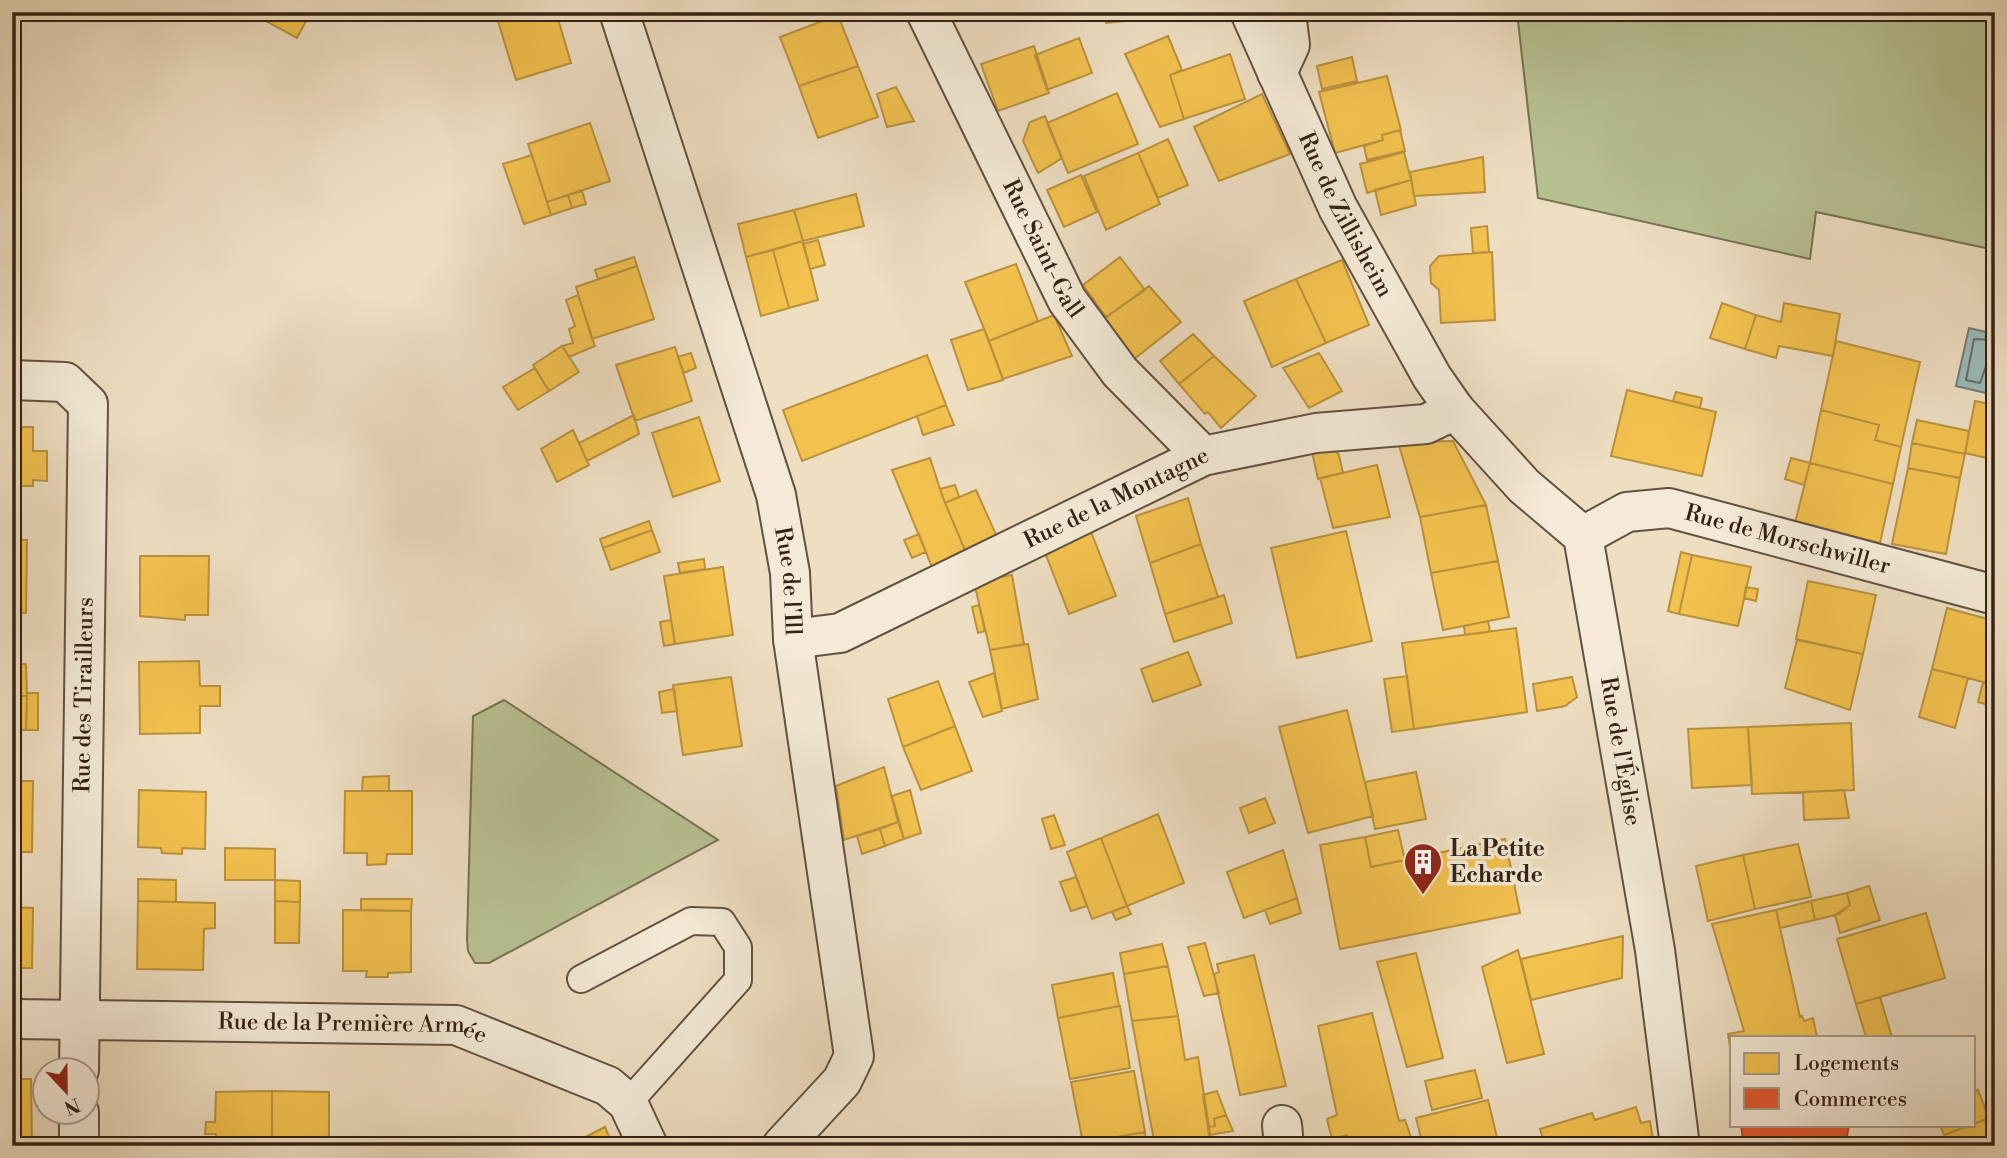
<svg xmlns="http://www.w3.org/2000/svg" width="2007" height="1158" viewBox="0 0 2007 1158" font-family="'Libre Bodoni',serif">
  <rect width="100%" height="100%" fill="#eedec2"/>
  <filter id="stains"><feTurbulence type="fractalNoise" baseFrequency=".00286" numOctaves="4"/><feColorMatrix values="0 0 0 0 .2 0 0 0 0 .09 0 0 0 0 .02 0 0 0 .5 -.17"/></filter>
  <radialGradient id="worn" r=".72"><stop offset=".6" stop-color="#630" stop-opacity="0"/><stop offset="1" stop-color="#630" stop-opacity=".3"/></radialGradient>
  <path fill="#b8c194" stroke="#767254" stroke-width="2" d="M1517 12H1995V250L1816 212 1810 259 1538 198Z
    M504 700 718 840 489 963H475L468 951 467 939 473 716Z"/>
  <path fill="#9cbbbb" stroke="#727e78" stroke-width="2" d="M1969 328 1995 334V355L1986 393 1956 386Z"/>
  <path fill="#f2c14e" stroke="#b9913d" stroke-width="2" d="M249 12H311L297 38Z
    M515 12H556L571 63 516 80 497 18Z
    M1103 12H1141L1142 19 1106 23Z
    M838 15 858 66 799 86 780 37Z
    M1168 36 1182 70 1170 75 1184 119 1160 127 1125 54Z
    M1079 38 1092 73 1047 90 1035 55Z
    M1034 46 1049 93 998 111 981 64Z
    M1230 54 1245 99 1184 119 1170 75Z
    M1352 57 1357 81 1322 89 1317 66Z
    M858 66 878 117 818 138 799 86Z
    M1387 76 1401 130 1382 135 1383 140 1335 153 1319 92Z
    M896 87 914 121 887 127 877 94Z
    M1117 93 1138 144 1068 173 1047 123Z
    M1262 94 1290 154 1219 181 1194 127Z
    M1045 116 1062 158 1038 173 1023 141 1030 122Z
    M590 123 610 181 547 202 528 144Z
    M1400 130 1405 151 1367 160 1364 146 1383 140 1382 135Z
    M1168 139 1188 185 1158 198 1138 153Z
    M1404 152 1411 180 1367 193 1360 164Z
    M1138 153 1160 204 1106 230 1084 176Z
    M532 155 551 215 524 224 503 164Z
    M1483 157 1485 192 1414 196 1410 172Z
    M1081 175 1097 212 1064 227 1047 190Z
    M1411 180 1416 205 1381 215 1375 190Z
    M582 191 586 204 572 208 568 195Z
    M856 194 864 226 803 241 794 210Z
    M568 195 572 208 551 215 547 202Z
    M794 210 803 241 746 257 738 224Z
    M1487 226 1489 252 1473 253 1471 228Z
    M818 240 825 265 810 269 803 244Z
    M803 241 818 300 789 308 773 250Z
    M773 250 789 308 761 316 746 257Z
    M1492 252 1495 320 1441 323 1439 290 1431 283 1430 266 1439 256Z
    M634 257 637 266 598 279 595 270Z
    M1120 257 1145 290 1106 317 1083 285Z
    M1342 260 1369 325 1326 343 1296 279Z
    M1016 264 1038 321 989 341 965 282Z
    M637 266 654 319 592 339 576 287Z
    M1296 279 1326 343 1272 367 1244 301Z
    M1149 286 1181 322 1134 359 1104 319Z
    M578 295 595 346 569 357 562 346 573 343 569 329 575 326 566 300Z
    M1722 303 1756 315 1745 349 1710 338Z
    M1784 303 1840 314 1833 356 1779 346 1776 358 1745 349 1756 315 1781 322Z
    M1054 315 1072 356 1003 379 989 341Z
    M984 329 1003 380 968 390 951 340Z
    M1193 334 1214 356 1179 384 1160 361Z
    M1836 341 1920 362 1901 447 1875 440 1879 425 1821 410Z
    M562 346 579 372 549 391 533 365Z
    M675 347 692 401 635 421 616 365Z
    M691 353 696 368 684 373 678 357Z
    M1319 353 1342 391 1309 408 1283 368Z
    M927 355 946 405 802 461 783 410Z
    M1214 356 1256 396 1221 428 1208 412 1205 414 1179 384Z
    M535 368 549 391 518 410 503 387Z
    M1627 390 1716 412 1702 476 1611 456Z
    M1676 392 1702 398 1700 408 1673 401Z
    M1975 401 1995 405V460L1965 453Z
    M946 405 954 425 923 435 917 416Z
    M1821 410 1879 425 1875 440 1901 447 1893 484 1810 463Z
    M634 415 639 434 587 461 579 443Z
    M699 417 720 481 673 497 652 433Z
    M1917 420 1969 431 1965 454 1912 443Z
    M12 427H33V451H47V481L33 480V486H12Z
    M573 430 589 465 557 482 541 449Z
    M1453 441 1486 505 1420 517 1398 442Z
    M1912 443 1965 454 1960 478 1908 468Z
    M1332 447 1339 455 1343 473 1318 479 1312 452Z
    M930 458 943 498 967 555 934 572 892 470Z
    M1791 458 1810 463 1804 485 1785 479Z
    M1810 463 1893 484 1880 543 1795 523Z
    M1377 465 1390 517 1333 528 1320 478Z
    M1908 468 1960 478 1946 554 1892 544Z
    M955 485 959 497 945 503 940 489Z
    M976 490 998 539 967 555 945 503Z
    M1188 498 1201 544 1150 563 1136 516Z
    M1486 505 1498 561 1431 573 1420 517Z
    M649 521 652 530 603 548 600 539Z
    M1088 524 1116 596 1069 614 1042 545Z
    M652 530 660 552 611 570 603 548Z
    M1346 531 1372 641 1297 658 1271 548Z
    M919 534 926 552 912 558 904 540Z
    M12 540H27L26 613H12Z
    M1201 544 1218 597 1165 614 1150 563Z
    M1681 552 1692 555 1679 614 1668 611Z
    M1692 555 1751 567 1738 626 1679 614Z
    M140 556H209L208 615H185V620L140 616Z
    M704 559 705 569 680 573 678 563Z
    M1498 561 1509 617 1443 630 1431 573Z
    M723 567 733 635 675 644 664 576Z
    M1012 575 1024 644 990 650 974 582Z
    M1808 581 1876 595 1863 654 1796 639Z
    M1746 587 1758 589 1756 601 1744 598Z
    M1224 595 1232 623 1174 642 1165 614Z
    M979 605 985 631 978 633 972 607Z
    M1947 608 1995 621V685L1932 669Z
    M671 620 675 644 664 646 660 622Z
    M1488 621 1490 632 1465 635 1464 626Z
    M1516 628 1527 712 1414 729 1402 643Z
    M1797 640 1863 654 1850 710 1785 688Z
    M1028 644 1038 699 1002 709 990 650Z
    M1188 652 1201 685 1153 702 1141 669Z
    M199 661 200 686H220V706H200V733L140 734 139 662Z
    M12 664H26L27 696H16V730H12Z
    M1932 669 1968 678 1955 728 1919 717Z
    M994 673 1002 711 983 717 969 682Z
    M1407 676 1414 729 1392 732 1384 679Z
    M731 677 742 746 683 755 673 685Z
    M1572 677 1577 697 1565 706 1537 711 1533 684Z
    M938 681 955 726 903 747 888 699Z
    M1983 682 1995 685V707L1978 702Z
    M674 689 677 711 662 713 659 692Z
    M27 693H38V730H26Z
    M16 696H27L26 730H16Z
    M1347 710 1373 816 1308 833 1279 727Z
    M1851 723 1854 790 1752 794 1748 727Z
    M955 726 972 771 921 790 903 747Z
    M1748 727 1752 785 1692 788 1688 729Z
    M884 767 898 822 844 840 836 786Z
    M1416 772 1426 819 1375 829 1365 782Z
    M389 776V791H362L363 777Z
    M12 781H33L32 852H12Z
    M139 790 206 792 205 849 182 848V854L162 853 161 848 138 847Z
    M910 790 921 833 904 839 892 796Z
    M1844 790 1849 818 1804 820 1803 792Z
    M345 791H412V854H387L386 864 367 865V853H344Z
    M1265 798 1275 823 1249 833 1240 808Z
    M1158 814 1184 883 1127 906 1101 838Z
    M1054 815 1065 845 1051 849 1042 819Z
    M898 822 904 839 885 846 880 829Z
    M880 829 885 846 862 854 857 836Z
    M1398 830 1405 860 1371 867 1365 837Z
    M1365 837 1371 867 1505 839 1520 913 1340 949 1320 845Z
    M1101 838 1127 906 1092 919 1067 852Z
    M1798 844 1811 897 1755 909 1743 855Z
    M225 848 275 849V880H225Z
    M1283 850 1297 898 1244 918 1227 872Z
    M1743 855 1755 909 1708 921 1696 866Z
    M1076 877 1087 906 1071 911 1060 882Z
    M12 878H18V908L12 907Z
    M138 879 176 880V902L138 901Z
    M275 880 300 881V902L275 901Z
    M1869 886 1880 920 1840 933 1835 915 1850 905 1847 893Z
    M1847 893 1850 905 1839 914 1815 920 1811 901Z
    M1297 898 1301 913 1270 924 1265 910Z
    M361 899H412L411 911 361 910Z
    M138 901 215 903V928L204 929 203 970 137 969Z
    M275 901 300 902 299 943H275Z
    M1811 901 1815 920 1780 928 1776 910Z
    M1127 906 1131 914 1116 920 1112 912Z
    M12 907 33 908 32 968H12Z
    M343 910 411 911V972L388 973V977H366L367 971H343Z
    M1776 910 1800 1017 1802 1016 1804 1021 1813 1018 1817 1037H1732V1060L1728 1034 1744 1031 1712 924Z
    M1926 913 1945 978 1856 1004 1837 939Z
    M1623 936 1622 978 1531 1000 1521 959Z
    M1205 943 1219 993 1204 996 1188 947Z
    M1162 944 1168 966 1124 974 1120 953Z
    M1518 950 1544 1054 1507 1063 1482 967Z
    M1416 953 1443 1058 1407 1067 1377 962Z
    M1254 955 1286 1086 1240 1095 1214 974 1219 972 1217 964Z
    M1168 966 1178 1016 1132 1021 1124 974Z
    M1113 973 1119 1006 1058 1018 1052 985Z
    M1880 997 1892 1037H1866L1856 1004Z
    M1120 1006 1130 1068 1070 1079 1058 1018Z
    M1372 1013 1399 1121 1405 1120 1414 1146H1350L1347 1135 1332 1139 1327 1119 1337 1115 1318 1026Z
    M1178 1016 1185 1060 1198 1057 1212 1146H1155L1132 1021Z
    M1475 1070 1482 1098 1432 1110 1425 1081Z
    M1134 1071 1145 1132 1083 1143 1071 1082Z
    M12 1079H31L32 1146H12Z
    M1978 1090 1989 1118 1974 1124V1092Z
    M272 1091 329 1092V1146H272Z
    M272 1091V1146H216V1134H205L206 1122H215L216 1092Z
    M1217 1091 1226 1115 1214 1119 1215 1126 1208 1127 1203 1095Z
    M1488 1100 1499 1146H1423L1416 1118Z
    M1636 1107 1641 1123 1650 1121 1654 1146H1545L1540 1129 1592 1113 1595 1120Z
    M1226 1115 1233 1131 1209 1135 1208 1127 1215 1126 1214 1119Z
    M1995 1116V1146H1948L1944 1135Z
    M1940 1125H1971L1944 1135Z
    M605 1127 613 1146H568Z
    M1145 1132 1146 1146H1083V1143Z"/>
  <path fill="#e4572e" stroke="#af4726" stroke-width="2" d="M1741 1125H1849L1845 1146H1744Z"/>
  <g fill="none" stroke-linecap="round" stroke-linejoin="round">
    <path stroke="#686e68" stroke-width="2" d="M1995 340 1974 339 1966 380 1980 383 1986 366 1995 362"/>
    <defs>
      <path id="lane" d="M581 979 691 921 722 922 738 947V980L628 1103"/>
      <g id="street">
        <path id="s1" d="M619 12 776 495 790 573 793 639 854 1056 842 1081 782 1146"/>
        <path id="s2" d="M926 12 1067 300 1120 372 1203 456"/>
        <path id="s3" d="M1250 12 1338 208 1432 377 1455 410 1524 486 1583 536 1655 950 1680 1146"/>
        <path d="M1277 73 1290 45 1286 12"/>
        <path d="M12 380 65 382 88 404 79 1070"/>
        <path id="s4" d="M1583 536 1627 512 1669 508 1995 595"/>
        <path id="s5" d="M793 639 840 633 1203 456 1316 433 1426 424 1455 410"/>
        <path id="s6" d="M12 1019 456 1025 608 1086 628 1103 648 1146"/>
        <path d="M79 1112V1146"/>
        <path d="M1282 1125 1284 1146"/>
      </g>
    </defs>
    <use href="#lane" stroke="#625140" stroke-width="30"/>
    <use href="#street" stroke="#625140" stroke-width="42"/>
    <use href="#lane" stroke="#f4ead7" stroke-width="26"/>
    <use href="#street" stroke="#f4ead7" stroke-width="38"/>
  </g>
  <defs>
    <symbol id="building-pin" viewBox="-11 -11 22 30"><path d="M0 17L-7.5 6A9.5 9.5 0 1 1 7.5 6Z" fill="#8f2418" stroke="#f4ead7"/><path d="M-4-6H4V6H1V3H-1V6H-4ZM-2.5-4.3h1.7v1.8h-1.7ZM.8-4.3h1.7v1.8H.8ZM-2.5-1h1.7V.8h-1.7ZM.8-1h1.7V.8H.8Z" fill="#fff"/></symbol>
  </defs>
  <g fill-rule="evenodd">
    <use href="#building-pin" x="1401" y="840" width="44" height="60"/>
  </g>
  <g text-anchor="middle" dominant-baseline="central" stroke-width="7" stroke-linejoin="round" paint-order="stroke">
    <g font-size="23" fill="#342214" stroke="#f4ead7">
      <text stroke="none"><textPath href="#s3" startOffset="224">Rue de Zillisheim</textPath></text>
      <text stroke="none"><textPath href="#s2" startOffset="264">Rue Saint-Gall</textPath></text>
      <text stroke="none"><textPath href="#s5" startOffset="355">Rue de la Montagne</textPath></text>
      <text stroke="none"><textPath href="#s4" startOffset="215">Rue de Morschwiller</textPath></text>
      <text stroke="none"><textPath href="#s1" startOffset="595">Rue de l'Ill</textPath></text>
      <text transform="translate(84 695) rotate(-89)">Rue des Tirailleurs</text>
      <text stroke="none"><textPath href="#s3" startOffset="847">Rue de l'Église</textPath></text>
      <text stroke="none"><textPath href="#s6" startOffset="341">Rue de la Première Armée</textPath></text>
    </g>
    <g font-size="23" font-weight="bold" fill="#342214" stroke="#f4ead7" text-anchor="start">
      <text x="1450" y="849">La Petite<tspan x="1450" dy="26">Echarde</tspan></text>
    </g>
  </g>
  <rect width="2007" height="1158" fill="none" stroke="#eedec2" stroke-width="42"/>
  <rect x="14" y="14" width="1979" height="1130" fill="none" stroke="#342214" stroke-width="3.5"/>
  <rect x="21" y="21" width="1965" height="1116" fill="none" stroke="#342214" stroke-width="2"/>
  <rect x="1730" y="1036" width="245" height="91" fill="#f4ead7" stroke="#a79a89" stroke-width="2"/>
  <rect x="1744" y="1053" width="35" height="21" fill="#f2c14e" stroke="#a79a89" stroke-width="2"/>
  <text x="1794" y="1070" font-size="21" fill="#342214">Logements</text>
  <rect x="1744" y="1088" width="35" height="21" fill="#e4572e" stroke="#a79a89" stroke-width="2"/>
  <text x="1794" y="1106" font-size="21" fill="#342214">Commerces</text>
  <g transform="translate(66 1091) rotate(158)"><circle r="33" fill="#f4ead7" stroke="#a79a89" stroke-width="2"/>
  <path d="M0-5L12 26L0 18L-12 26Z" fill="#8f2418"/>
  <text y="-10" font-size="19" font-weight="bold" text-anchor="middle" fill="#342214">N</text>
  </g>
  <rect width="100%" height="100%" filter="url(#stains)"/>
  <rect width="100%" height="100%" fill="url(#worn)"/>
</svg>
